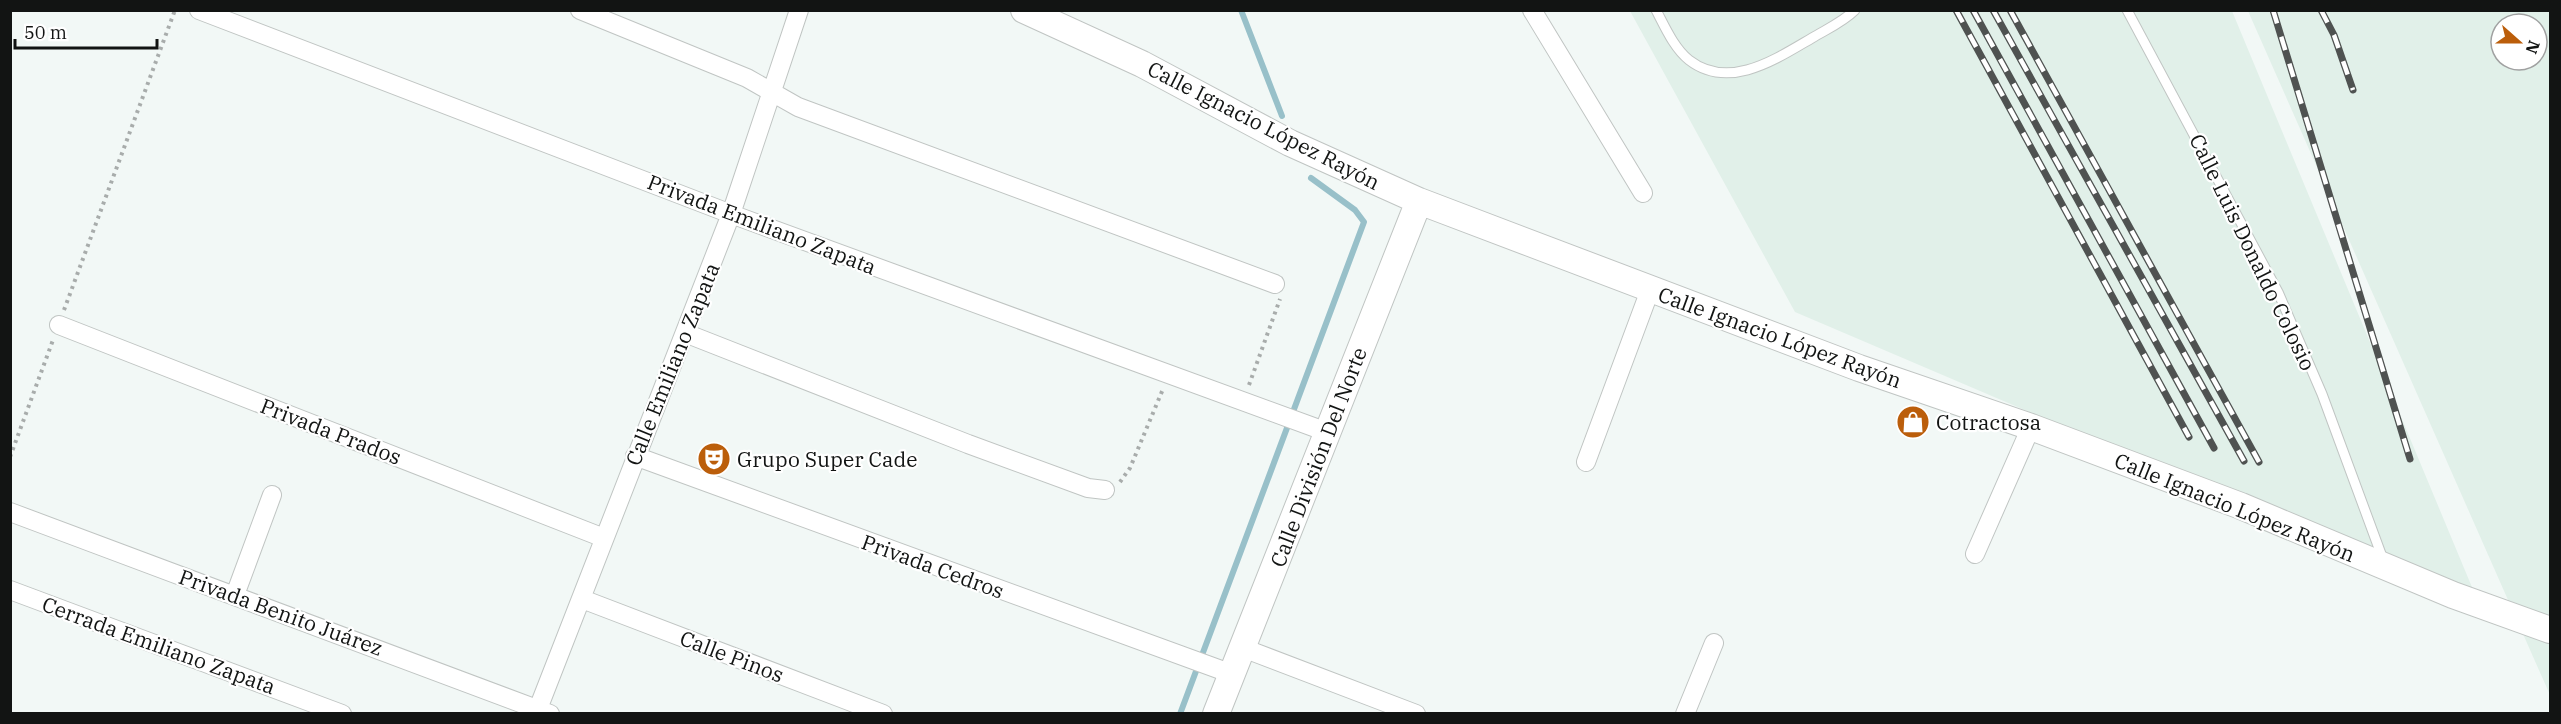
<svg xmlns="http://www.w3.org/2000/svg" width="2561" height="724" viewBox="0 0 2561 724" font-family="'IBM Plex Serif',serif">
  <rect width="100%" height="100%" fill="#f2f8f6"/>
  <path fill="#e1f0e9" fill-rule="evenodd" d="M1630 11H2232L2479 604 1795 312Z
    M2248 11H2550V695ZM2501 24H2537V60H2501Z"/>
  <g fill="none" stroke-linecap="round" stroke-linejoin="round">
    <path stroke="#98c0c9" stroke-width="6" d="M1241 10 1282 116
      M1180 714 1364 222 1355 210 1311 178"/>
    <defs>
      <path id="lane" d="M1656 10C1665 27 1674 48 1689 60 1729 91 1776 59 1812 38 1827 29 1843 22 1855 10
        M2127 10 2278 292 2322 394 2384 562"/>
      <path id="street" d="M199 10 731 214 1327 432
        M580 10 747 78 798 107 1275 284
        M1532 10 1643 193
        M59 325 604 538
        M685 333 968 444 1088 488 1105 490
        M635 456 1232 674
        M1586 462 1650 290
        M10 512 550 714
        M1975 554 2031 427
        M10 590 342 714
        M235 595 272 495
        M582 599 883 714
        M1243 648 1416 714
        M536 714 731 214 799 10
        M1685 714 1714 643"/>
      <path id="secondary" d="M1024 10 1142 64 1290 143 1419 201 1859 368 2031 427 2241 506 2453 595 2550 630
        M1216 714 1419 201"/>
    </defs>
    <use href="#lane" stroke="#c0c5c3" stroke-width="11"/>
    <use href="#street" stroke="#c0c5c3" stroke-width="20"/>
    <use href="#secondary" stroke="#c0c5c3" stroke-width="28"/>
    <path stroke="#a8acab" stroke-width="4" stroke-dasharray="3 4.5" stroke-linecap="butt" d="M64 310 175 10
      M1249 385 1280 299
      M10 457 53 340
      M1120 482 1130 468 1163 389"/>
    <use href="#lane" stroke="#fff" stroke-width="9"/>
    <use href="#street" stroke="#fff" stroke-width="18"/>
    <use href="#secondary" stroke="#fff" stroke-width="26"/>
    <defs>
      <path id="rail" d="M1956 10 2189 437
        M1973 10 2214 448
        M1993 10 2244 461
        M2010 10 2259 462
        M2273 10 2410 459
        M2321 10 2334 35 2353 90"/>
    </defs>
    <use href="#rail" stroke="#4f5251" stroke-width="7"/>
    <use href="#rail" stroke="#fff" stroke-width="4.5" stroke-dasharray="14" stroke-linecap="butt"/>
  </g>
  <defs>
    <symbol id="shop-disc" viewBox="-11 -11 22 22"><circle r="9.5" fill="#bb5e0b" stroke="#fff"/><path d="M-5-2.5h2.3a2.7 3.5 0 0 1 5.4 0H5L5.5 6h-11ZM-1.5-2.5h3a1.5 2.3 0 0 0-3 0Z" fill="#fff"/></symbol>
    <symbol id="theatre-disc" viewBox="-11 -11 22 22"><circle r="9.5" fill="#bb5e0b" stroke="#fff"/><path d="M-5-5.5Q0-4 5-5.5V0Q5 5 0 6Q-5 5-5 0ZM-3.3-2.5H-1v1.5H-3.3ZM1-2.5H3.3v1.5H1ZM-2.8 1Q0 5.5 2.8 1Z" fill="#fff"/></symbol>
  </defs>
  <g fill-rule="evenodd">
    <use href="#shop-disc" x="1894" y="403" width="38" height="38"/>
    <use href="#theatre-disc" x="695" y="440" width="38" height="38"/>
  </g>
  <g text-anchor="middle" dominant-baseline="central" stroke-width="4.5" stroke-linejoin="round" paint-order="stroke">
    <g font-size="21" fill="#121413" stroke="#fff">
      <text transform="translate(1264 125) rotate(27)">Calle Ignacio López Rayón</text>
      <text transform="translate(762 224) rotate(21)">Privada Emiliano Zapata</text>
      <text transform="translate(2253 252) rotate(64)">Calle Luis Donaldo Colosio</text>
      <text transform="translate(1780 337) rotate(20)">Calle Ignacio López Rayón</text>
      <text transform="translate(672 364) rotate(-68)">Calle Emiliano Zapata</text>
      <text transform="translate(331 431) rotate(21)">Privada Prados</text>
      <text transform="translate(1318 457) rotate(-69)">Calle División Del Norte</text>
      <text transform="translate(2235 507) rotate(22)">Calle Ignacio López Rayón</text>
      <text transform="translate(933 566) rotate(20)">Privada Cedros</text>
      <text transform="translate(281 612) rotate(20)">Privada Benito Juárez</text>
      <text transform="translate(159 645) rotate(20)">Cerrada Emiliano Zapata</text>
      <text transform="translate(732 656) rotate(21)">Calle Pinos</text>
    </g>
    <g font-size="21" fill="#121413" stroke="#fff" text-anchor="start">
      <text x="1936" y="422">Cotractosa</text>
      <text x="737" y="459">Grupo Super Cade</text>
    </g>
  </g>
  <rect width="2561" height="724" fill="none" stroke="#121413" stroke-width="24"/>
  <g transform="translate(2519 42) rotate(111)"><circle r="28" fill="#ffffff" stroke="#a0a1a1" stroke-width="1.5"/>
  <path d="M0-4.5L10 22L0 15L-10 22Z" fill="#bb5e0b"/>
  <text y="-9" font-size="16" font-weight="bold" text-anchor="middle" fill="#121413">N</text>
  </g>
  <path d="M15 39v9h142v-9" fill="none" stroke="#121413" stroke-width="3"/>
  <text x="24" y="39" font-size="18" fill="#121413" stroke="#ffffff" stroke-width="4.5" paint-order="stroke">50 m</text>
</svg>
